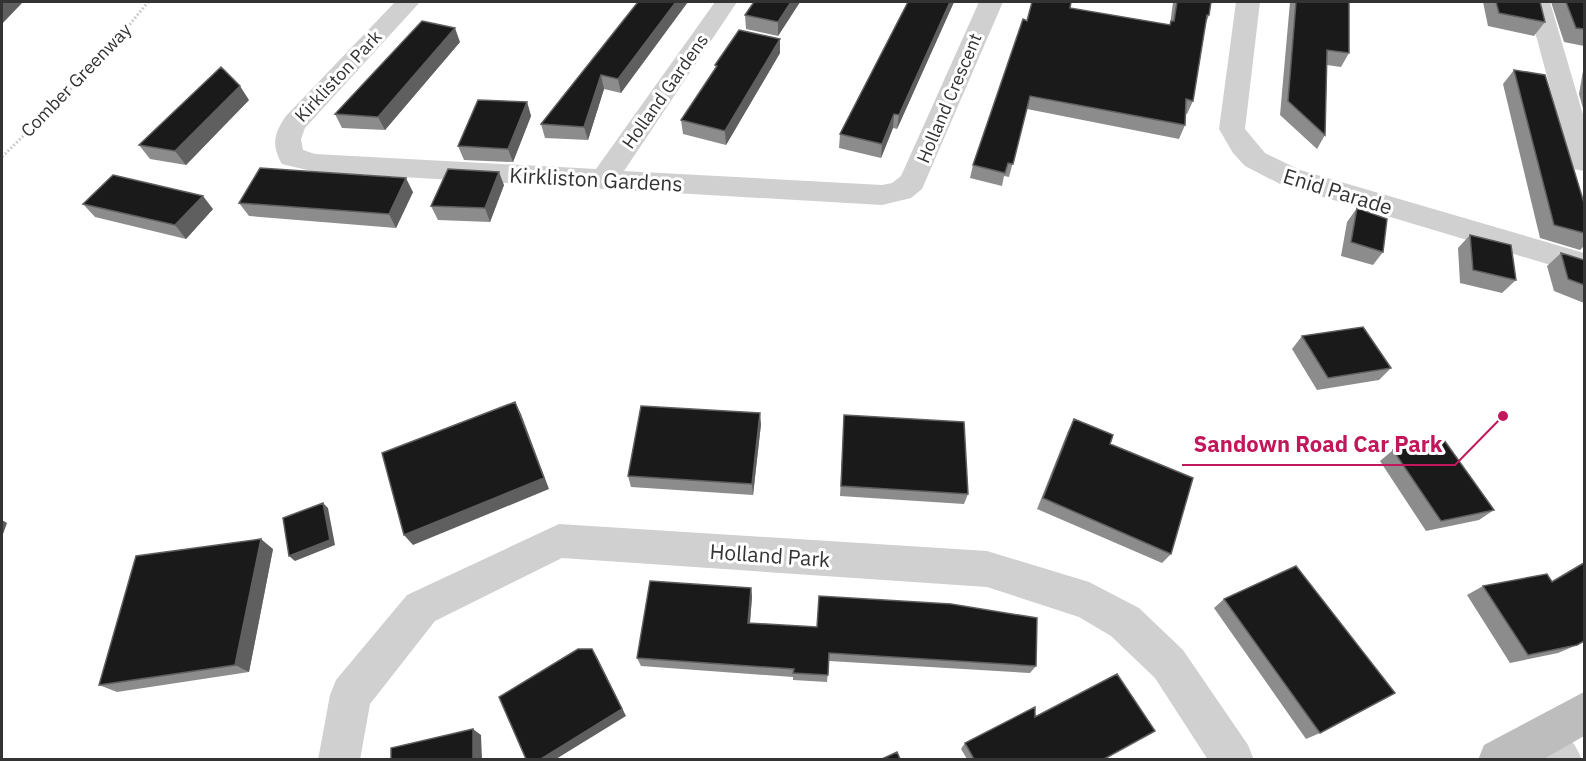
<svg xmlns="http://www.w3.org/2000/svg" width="1586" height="761" viewBox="0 0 1586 761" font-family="'IBM Plex Sans',sans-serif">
  <rect width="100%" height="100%" fill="#fff"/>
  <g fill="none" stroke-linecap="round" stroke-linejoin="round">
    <path stroke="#cdcdcd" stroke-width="3" stroke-dasharray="2 2" stroke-linecap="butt" d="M2 157 104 56 148 2"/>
    <path fill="#d0d0d0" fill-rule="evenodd" d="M395 2H420L305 128 301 139 303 150 315 154 596 169 715 2H737L624 171 882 185 892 183 901 176 979 2H1003L922 189 911 198 882 205 315 172 282 164C271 145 274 133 286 116Z
      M1236 2H1260L1245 129 1265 153 1300 170 1584 253V275L1280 184 1245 166 1233 153 1219 129Z
      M1527 2H1550L1584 118V171L1574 169 1570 162Z
      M559 524 987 551 1089 582 1139 608 1183 650 1248 745 1254 760H1208L1155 678 1111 636 1079 617 987 587 562 558 435 621 370 704 360 760H318L330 695 336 680 407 595Z
      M1542 717C1562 725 1574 740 1582 760H1533L1521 738 1527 723Z"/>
    <path fill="#bdbdbd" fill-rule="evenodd" d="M1584 692V736L1542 760H1478L1484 745Z"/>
  </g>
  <path fill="#8c8c8c" d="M638 2 621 93 604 89 588 140 545 138 541 124Z
    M754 2H800L778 36 746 29 745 15Z
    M908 2H954L897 129 893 128 881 158 839 148 840 134Z
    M1173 2H1211L1209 15 1206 23 1193 101 1187 114H1185V125L1179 139 1027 109 1009 177 1004 176 1002 186 970 178 973 165 1027 21 1070 8 1170 25Z
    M1290 2H1349V53L1341 67 1327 65 1325 135 1317 149 1280 115Z
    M1483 2H1540L1545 22 1534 36 1488 26Z
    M1551 2H1584V46L1564 42Z
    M460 42 385 130 342 128 335 114Z
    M780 53 726 145 683 134 681 120 716 68 715 65Z
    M1584 65V112L1579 94Z
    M1514 70 1584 203V246L1580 250 1540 238 1503 84Z
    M249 100 186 165 150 159 139 145Z
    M527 102 531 116 513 162 464 160 458 146Z
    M504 185 490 222 438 220 431 206Z
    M413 192 396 228 249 216 239 203Z
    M83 204 213 209 186 239 95 217Z
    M1357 208 1383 252 1373 265 1341 256 1347 222Z
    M1470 235 1516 280 1502 293 1460 283 1458 248Z
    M1561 253 1584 260V303L1554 291 1547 266Z
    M1302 336 1391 368 1379 380 1317 390 1292 349Z
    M844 415 968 494 964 504 840 496Z
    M1074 419 1110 444 1171 554 1162 563 1037 509 1068 431Z
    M761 424 753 495 631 487 628 476Z
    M1393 450 1494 510 1479 520 1426 531 1380 461Z
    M273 549 249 672 117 692 99 685Z
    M1584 562V641L1577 645 1558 653 1510 663 1467 595 1483 586 1552 581Z
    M751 588 752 597 750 624 1036 666 1030 673 829 661 827 682 793 680V677L641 666 637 658Z
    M1224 599 1320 733 1306 739 1214 608Z
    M1035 717 1155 731 1105 759H967L961 749 965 743Z"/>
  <path fill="#5f5f5f" d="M2 2H23L2 24Z
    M676 2H688L621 93 618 79Z
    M791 2H800L778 36V22Z
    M950 2H954L897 129 899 115Z
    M455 28 460 42 385 130 378 117Z
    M780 39V53L726 145 725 131Z
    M601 75 604 89 588 140 584 127Z
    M240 86 249 100 186 165 175 151Z
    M527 102 531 116 513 162 508 149Z
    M894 114 893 128 881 158 882 144Z
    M499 172 504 185 490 222 485 208Z
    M406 178 413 192 396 228 389 214Z
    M203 196 213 209 186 239 175 225Z
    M515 402 521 414 549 489 413 545 404 535Z
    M760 413 761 424 753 495 752 484Z
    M323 503 328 508 335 545 295 561 289 556Z
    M2 520 7 523 2 537Z
    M261 539 273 549 249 672 235 665Z
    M751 588 752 597 749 632 748 623Z
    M592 649 597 657 626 716 556 759H541Z
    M473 729 481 735 482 759H473Z"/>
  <path fill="#1a1a1a" stroke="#5f5f5f" stroke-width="1.5" d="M638 2H676L618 79 601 75 584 127 541 124Z
    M754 2H791L778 22 745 15Z
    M908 2H950L899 115 894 114 882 144 840 134Z
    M1032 2H1071L1070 8 1170 25 1171 21H1174L1177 2H1211L1209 15H1207L1193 101 1186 99 1185 125 1030 96 1013 164 1008 163 1005 173 973 165 1023 19 1027 21Z
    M1296 2H1349V53L1327 50 1325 135 1288 101Z
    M1496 2H1540L1545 22 1499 13Z
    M1566 2H1584V29L1576 28Z
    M422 21 455 28 378 117 335 114Z
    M739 30 780 39 725 131 681 120 717 66 715 65Z
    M221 67 240 86 175 151 139 145Z
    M1514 70 1545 75 1584 203V233L1554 225Z
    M478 100 527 102 508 149 458 146Z
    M260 168 406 178 389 214 239 203Z
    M448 169 499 172 485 208 431 206Z
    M113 175 203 196 175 225 83 204Z
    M1357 208 1387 219 1383 252 1351 242Z
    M1470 235 1511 245 1516 280 1473 270Z
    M1561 253 1584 260V285L1568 279Z
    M1363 327 1391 368 1328 378 1302 336Z
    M515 402 544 478 404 535 382 453Z
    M641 406 760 413 752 484 628 476Z
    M844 415 964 422 968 494 841 486Z
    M1074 419 1113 435 1110 444 1193 478 1171 554 1043 498Z
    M1444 440 1494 510 1441 521 1393 450Z
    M323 503 330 540 289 556 283 518Z
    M261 539 235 665 99 685 136 556Z
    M1584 563V641L1577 645 1528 655 1483 586 1547 574 1552 582Z
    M1296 566 1395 693 1320 733 1224 599Z
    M650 581 751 588 748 623 817 627 819 596 951 604 1037 618 1036 666 829 653 828 675 793 673 794 669 637 658Z
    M578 649H592L622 709 541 759H526L499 697Z
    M1117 674 1155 731 1104 759H974L965 743 1035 707V717Z
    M473 729V759H391V748Z
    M897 752 900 759H882Z"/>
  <g text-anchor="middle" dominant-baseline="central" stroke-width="6" stroke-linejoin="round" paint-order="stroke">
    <g font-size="18" fill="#333" stroke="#fff">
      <text transform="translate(338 76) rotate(-47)">Kirkliston Park</text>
      <text transform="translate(76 80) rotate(-46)">Comber Greenway</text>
      <text transform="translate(665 91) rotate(-55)">Holland Gardens</text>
      <text transform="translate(949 98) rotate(-67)">Holland Crescent</text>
    </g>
    <g font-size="21" fill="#333" stroke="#fff">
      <text transform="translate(596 179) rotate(3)">Kirkliston Gardens</text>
      <text transform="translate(1338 191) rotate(17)">Enid Parade</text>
      <text transform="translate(770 555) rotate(4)">Holland Park</text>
    </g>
  </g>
  <path fill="none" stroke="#c2185b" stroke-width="2" d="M1503 416L1455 465H1182"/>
  <circle fill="#c2185b" stroke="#fff" stroke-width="2" cx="1503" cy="416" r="6"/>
  <g font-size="22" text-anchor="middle" font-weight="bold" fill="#c2185b" stroke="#fff" stroke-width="6" stroke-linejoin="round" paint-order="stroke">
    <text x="1318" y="452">Sandown Road Car Park</text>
  </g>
  <rect width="1586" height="761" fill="none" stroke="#333333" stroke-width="6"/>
</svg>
